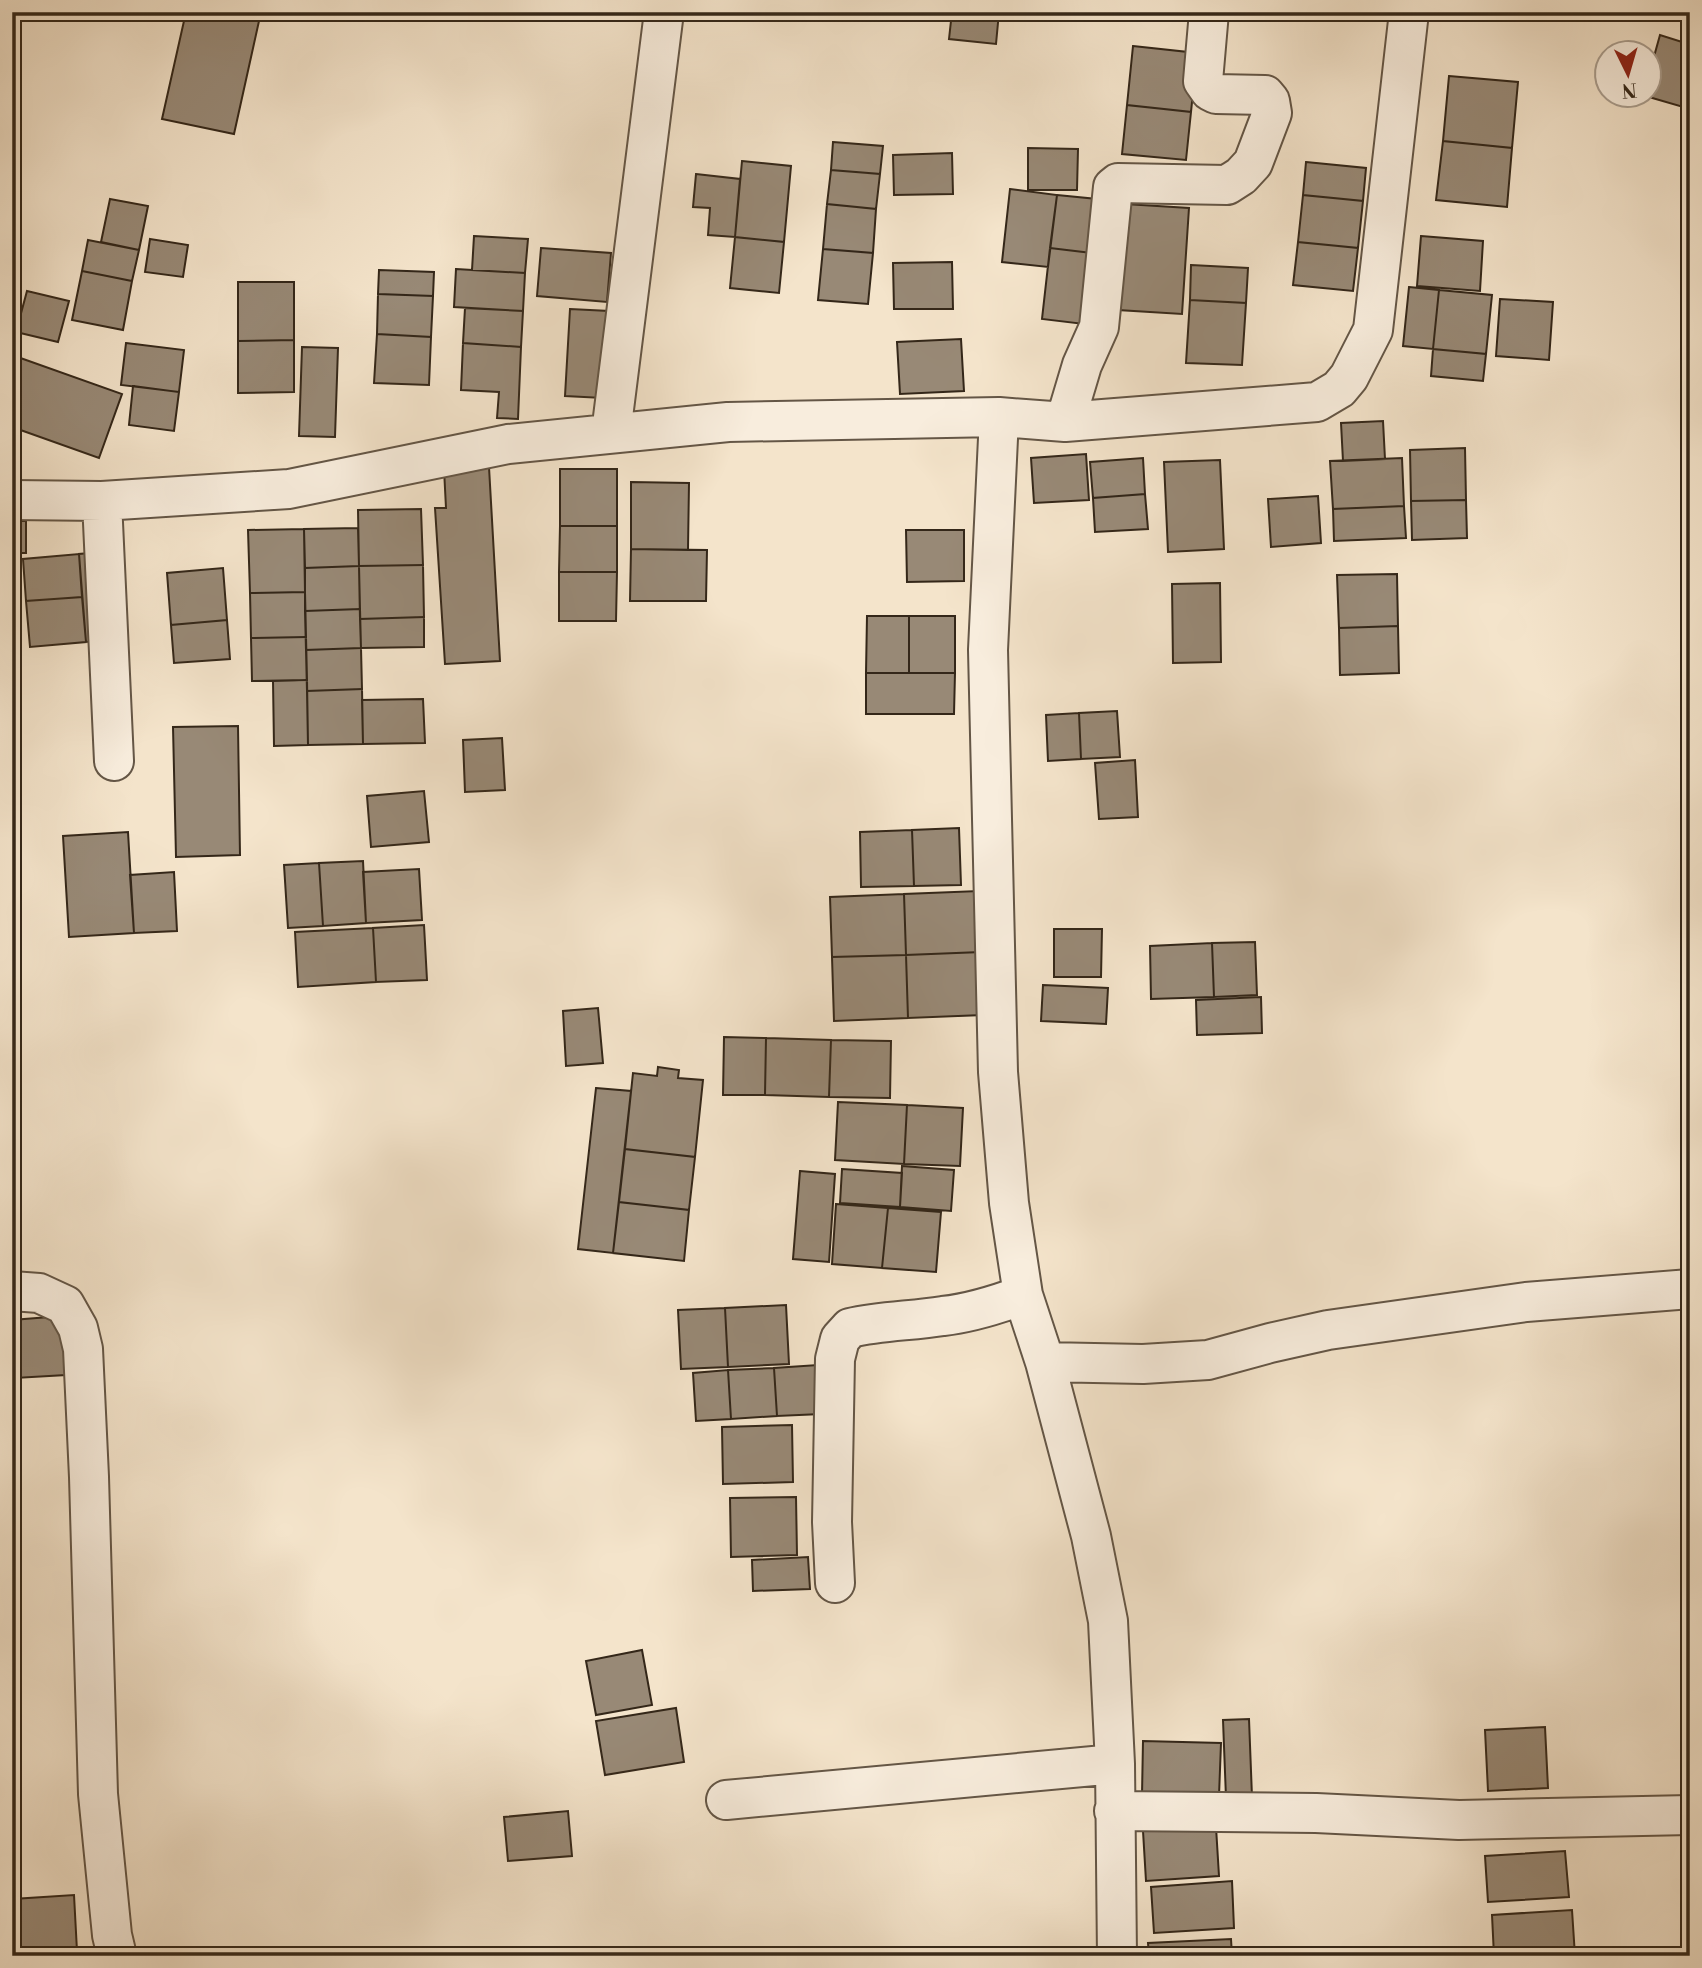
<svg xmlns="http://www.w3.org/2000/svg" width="1702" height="1968" viewBox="0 0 1702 1968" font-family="'Libre Bodoni',serif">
  <rect width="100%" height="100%" fill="#f4e4cb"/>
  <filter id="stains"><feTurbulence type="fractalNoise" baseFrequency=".00286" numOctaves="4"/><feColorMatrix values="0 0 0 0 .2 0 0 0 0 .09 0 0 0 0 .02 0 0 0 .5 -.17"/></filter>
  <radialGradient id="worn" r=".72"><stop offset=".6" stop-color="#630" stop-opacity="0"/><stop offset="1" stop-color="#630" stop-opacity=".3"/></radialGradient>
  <path fill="#988976" stroke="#342719" stroke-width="2" d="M186 12H261L234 134 162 119Z
    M952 12H999L996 44 949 39Z
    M1690 16V109L1642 95 1650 94V71L1660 35 1682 42Z
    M1133 46 1197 53 1191 112 1127 105Z
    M1449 76 1518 82 1512 148 1443 141Z
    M1127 105 1191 112 1186 160 1122 154Z
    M1443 141 1512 148 1507 207 1436 200Z
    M833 142 883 146 880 174 831 170Z
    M1028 148 1078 149 1077 190H1028Z
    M952 153 953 194 894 195 893 155Z
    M742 161 791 166 784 242 735 237Z
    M1306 162 1366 168 1363 201 1303 195Z
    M831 170 880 174 876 209 827 204Z
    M696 174 740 179 735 237 708 235 710 208 693 207Z
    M1010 189 1057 195 1048 267 1002 262Z
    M1057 195 1107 200 1100 254 1050 248Z
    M1303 195 1363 201 1358 248 1298 242Z
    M110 199 148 206 139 250 101 242Z
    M827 204 876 209 873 253 823 249Z
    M1125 204 1189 208 1182 314 1118 310Z
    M474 236 528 239 525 273 472 270Z
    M1421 236 1483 241 1480 291 1417 286Z
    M735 237 784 242 779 293 730 288Z
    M150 239 188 245 183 277 145 272Z
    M88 240 139 250 132 281 82 271Z
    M1298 242 1358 248 1353 291 1293 285Z
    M541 248 611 253 607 302 537 296Z
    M1050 248 1100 254 1092 325 1042 319Z
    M823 249 873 253 868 304 818 300Z
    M952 262 953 309H894L893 263Z
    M1191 265 1248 268 1246 303 1190 300Z
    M456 269 525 273 523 311 454 307Z
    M379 270 434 272 433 296 378 294Z
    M82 271 132 281 123 330 72 320Z
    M238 282H294V340L238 341Z
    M1409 287 1439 290 1433 349 1403 346Z
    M1439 290 1492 295 1486 354 1433 349Z
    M27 291 69 301 58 342 16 332Z
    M378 294 433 296 431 337 377 334Z
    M1500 299 1553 302 1549 360 1496 356Z
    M1190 300 1246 303 1242 365 1186 363Z
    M465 308 523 311 521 347 463 343Z
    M570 309 609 311 603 398 565 396Z
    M377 334 431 337 429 385 374 383Z
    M961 339 964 391 900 394 897 342Z
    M294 340V392L238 393V341Z
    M126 343 184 350 179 392 121 385Z
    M463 343 521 347 518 419 497 418 499 392 461 390Z
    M302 347 338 348 335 437 299 436Z
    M1433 349 1486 354 1483 381 1431 376Z
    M12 355 122 394 99 458 12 427Z
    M133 386 179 392 174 431 129 425Z
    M1383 421 1385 459 1343 461 1341 423Z
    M1465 448 1466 500 1411 501 1410 450Z
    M1086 454 1089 500 1034 503 1031 458Z
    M1143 458 1145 494 1093 498 1090 462Z
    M1402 458 1404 506 1333 509 1330 461Z
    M1220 460 1224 549 1168 552 1164 462Z
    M489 467 500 661 445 664 435 508H446L444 469Z
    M560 469H617V526H560Z
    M631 482 689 483 688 550 631 549Z
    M1145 494 1148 529 1095 532 1093 498Z
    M1318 496 1321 543 1271 547 1268 499Z
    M1466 500 1467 538 1412 540 1411 501Z
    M1404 506 1406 538 1334 541 1333 509Z
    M421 509 423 565 359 566 358 510Z
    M12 521H26V553H12Z
    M560 526H617V572H559Z
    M358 528 359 566 305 568 304 529Z
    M304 529 305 592 250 593 248 530Z
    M906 530H964V581L907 582Z
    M631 549 707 550 706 601H630Z
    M101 552 107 640 86 642 79 554Z
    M79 554 82 597 26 601 23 559Z
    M423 565 424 617 360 619 359 566Z
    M359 566 360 609 305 611V568Z
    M223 568 227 620 171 625 167 573Z
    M559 572H617L616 621H559Z
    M1397 574 1398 626 1339 628 1337 575Z
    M1220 583 1221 662 1173 663 1172 584Z
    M305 592 306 637 251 638 250 593Z
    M82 597 86 642 30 647 26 601Z
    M360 609 361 648 306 650 305 611Z
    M867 616H909V673H866Z
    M909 616H955V673H909Z
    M424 617V647L361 648 360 619Z
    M227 620 230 659 174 663 171 625Z
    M1398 626 1399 673 1340 675 1339 628Z
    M306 637 307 680 252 681 251 638Z
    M361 648 362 689 307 691 306 650Z
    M866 673H955L954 714H866Z
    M307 680 308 745 274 746 273 681Z
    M362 689 363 744 308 745 307 691Z
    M423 699 425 743 363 744 362 700Z
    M1117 711 1120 757 1081 759 1079 713Z
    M1079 713 1081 759 1048 761 1046 715Z
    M238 726 240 855 176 857 173 727Z
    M502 738 505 790 465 792 463 740Z
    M1135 760 1138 817 1099 819 1095 763Z
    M424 791 429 842 371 847 367 796Z
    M959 828 961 885 914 886 912 830Z
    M912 830 914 886 861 887 860 832Z
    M128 832 134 933 69 937 63 836Z
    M363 861 366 923 323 926 319 863Z
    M319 863 323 926 288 928 284 865Z
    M419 869 422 920 366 923 363 872Z
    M174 872 177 931 134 933 130 875Z
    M979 891 981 952 906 955 904 894Z
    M904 894 906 955 832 957 830 897Z
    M424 925 427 980 376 982 373 928Z
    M373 928 376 982 298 987 295 932Z
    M1054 929H1102L1101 977H1054Z
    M1255 942 1257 995 1214 997 1212 943Z
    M1212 943 1214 997 1151 999 1150 946Z
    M981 952 983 1015 908 1018 906 955Z
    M906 955 908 1018 834 1021 832 957Z
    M1043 985 1108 988 1106 1024 1041 1021Z
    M1261 997 1262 1033 1197 1035 1196 1000Z
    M598 1008 603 1063 566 1066 563 1011Z
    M724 1037 766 1038 765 1095H723Z
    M766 1038 831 1040 829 1097 765 1095Z
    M831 1040 891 1041 890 1098 829 1097Z
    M658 1067 679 1070 678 1078 703 1080 695 1157 625 1149 633 1073 657 1076Z
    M596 1088 631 1091 613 1253 578 1249Z
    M838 1102 907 1105 904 1164 835 1160Z
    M907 1105 963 1108 960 1166 904 1164Z
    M625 1149 695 1157 689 1210 619 1202Z
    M902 1166 954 1170 951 1211 900 1207Z
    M842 1169 902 1173 900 1207 840 1203Z
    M800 1171 835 1174 829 1262 793 1259Z
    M619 1202 689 1210 684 1261 613 1253Z
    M836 1204 888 1208 882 1268 832 1264Z
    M888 1208 941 1212 936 1272 882 1268Z
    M786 1305 789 1364 728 1367 725 1308Z
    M725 1308 728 1367 681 1369 678 1310Z
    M62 1316 66 1375 15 1378 12 1320Z
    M818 1365 821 1414 777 1416 774 1368Z
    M774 1368 777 1416 731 1419 728 1370Z
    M728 1370 731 1419 696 1421 693 1373Z
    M792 1425 793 1482 723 1484 722 1427Z
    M796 1497 797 1555 731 1557 730 1498Z
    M808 1557 810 1589 753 1591 752 1560Z
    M642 1650 652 1705 596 1715 586 1661Z
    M676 1708 684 1762 605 1775 596 1721Z
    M1249 1719 1252 1797 1226 1798 1223 1720Z
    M1545 1727 1548 1788 1488 1791 1485 1730Z
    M1143 1741 1221 1743 1219 1796 1142 1795Z
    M568 1811 572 1856 508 1861 504 1817Z
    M1216 1827 1219 1876 1146 1881 1143 1831Z
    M1565 1851 1569 1897 1488 1902 1485 1856Z
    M1232 1881 1234 1928 1154 1933 1151 1887Z
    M74 1895 77 1951 16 1955 13 1899Z
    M13 1899 16 1955H12V1899Z
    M1572 1910 1575 1956H1494L1492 1915Z
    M1231 1939 1232 1956H1149L1148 1943Z
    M77 1951 78 1956 16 1955Z"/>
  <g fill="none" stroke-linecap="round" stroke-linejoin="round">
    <defs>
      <path id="minor" d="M999 417 988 650 998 1072 1009 1203 1023 1295 1045 1362 1091 1536 1108 1621 1115 1764 1117 1956
        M1065 422 1082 365 1099 327 1113 187 1118 183 1227 185 1241 176 1253 163 1272 113 1270 101 1265 95 1216 94 1210 91 1203 81 1209 12
        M611 433 664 12
        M12 500 102 501 289 489 508 444 728 422 999 417 1065 422 1317 402 1339 389 1349 377 1373 330 1409 12
        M102 501 114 761
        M12 1291 39 1293 65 1305 78 1328 83 1349 89 1477 98 1794 112 1935 117 1956
        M1045 1362 1143 1364 1208 1360 1270 1343 1328 1330 1526 1302 1690 1289
        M835 1583 832 1522 835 1359 840 1339 850 1328C880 1321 911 1321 943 1316 971 1313 996 1305 1023 1295
        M726 1800 1115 1764
        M1114 1811 1316 1813 1459 1820 1690 1815"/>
    </defs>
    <use href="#minor" stroke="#645646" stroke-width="42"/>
    <use href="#minor" stroke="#f8eddd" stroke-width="38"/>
  </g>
  <rect width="1702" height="1968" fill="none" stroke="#f4e4cb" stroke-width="42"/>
  <rect x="14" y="14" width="1674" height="1940" fill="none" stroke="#342719" stroke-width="3.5"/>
  <rect x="21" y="21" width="1660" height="1926" fill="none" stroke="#342719" stroke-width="2"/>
  <g transform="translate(1628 74) rotate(175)"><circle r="33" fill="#f8eddd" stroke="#aa9e8f" stroke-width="2"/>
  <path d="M0-5L12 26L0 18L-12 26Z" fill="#8f2418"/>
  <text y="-10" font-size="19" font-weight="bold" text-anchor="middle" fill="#342719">N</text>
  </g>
  <rect width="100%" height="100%" filter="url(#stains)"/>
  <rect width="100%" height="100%" fill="url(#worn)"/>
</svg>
